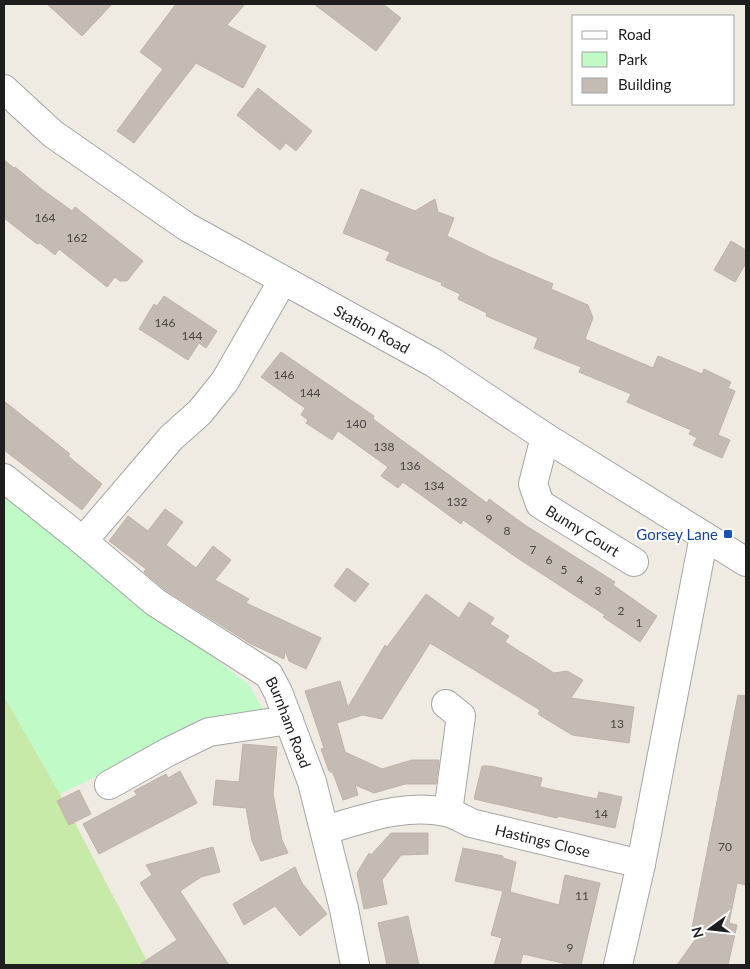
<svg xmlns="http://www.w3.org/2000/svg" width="750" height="969" viewBox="0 0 750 969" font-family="Lato,sans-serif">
  <rect width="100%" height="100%" fill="#efebe3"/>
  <path fill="#c7eaa9" d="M4 696 60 794 149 965H4Z"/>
  <path fill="#c0fac6" d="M4 497 248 684 264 711 110 770 60 794 4 696Z"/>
  <path fill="#c4bbb3" stroke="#c1b2a6" d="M47 4H112L82 36Z
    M176 4H245L227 25 266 46 243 88 196 63 134 143 117 131 163 69 140 52Z
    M314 4H383L401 18 376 51Z
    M258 88 312 131 296 151 286 143 280 150 237 115Z
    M4 160 14 168 15 167 43 190 72 211 75 207 143 261 127 281H120L115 277 107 287 59 249 55 255 40 243 37 244 4 218Z
    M361 189 415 211 435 199 438 212 454 218 447 236 492 258 553 284 551 289 588 305 593 318 585 339 653 368 658 356 702 374 704 369 731 382 728 388 735 391 718 435 730 440 722 458 693 445 697 438 689 434 691 430 627 402 631 394 579 372 581 367 534 348 538 338 486 316 487 313 458 299 460 294 441 285 442 283 386 260 390 252 343 233Z
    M731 241 746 250V263L735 282 714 270Z
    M164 296 217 331 206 348 199 343 188 360 139 329 154 304 157 306Z
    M281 352 374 416 373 419 487 503 489 499 525 525 615 582 613 585 657 616 640 642 603 617 605 615 516 557 463 520 461 524 403 482 398 488 381 476 388 467 338 431 332 440 306 423 308 420 301 415 305 408 261 377Z
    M4 401 70 454 68 456 102 484 82 510 4 450Z
    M165 509 183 522 166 545 196 568 213 546 231 560 215 580 249 599 246 603 321 638 306 669 289 661 285 651 284 659 251 644 164 589 144 572 146 569 109 541 128 516 148 531Z
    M347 568 369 584 355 602 334 586Z
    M426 594 459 618 469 602 494 618 490 624 509 636 505 642 554 673 567 671 583 680 571 698 634 707 629 743 572 735 538 714 540 710 430 643 382 719 363 715 337 723 345 752 382 769 412 760H439L436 784H405L374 793 355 785 358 795 343 800 333 773 329 771 321 749 324 748 305 691 340 681 348 707 385 645 387 647Z
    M738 695 746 696V885L737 883 729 923 737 925 728 965H677L702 930 692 928Z
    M243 744 277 747 273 794 282 840 288 853 261 861 252 841 246 808 213 805 216 780 239 782Z
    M482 766H490L542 778 540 787 597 799 599 792 622 797 615 828 558 816 557 818 474 799Z
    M180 771 197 803 99 854 83 824 137 795 134 791 166 774 168 778Z
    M79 790 91 814 69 825 57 801Z
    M391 833H428V854L401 855 382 880 387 904 364 909 357 873 369 853 371 855Z
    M213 847 220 872 201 877 180 891 229 965H139L177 940 140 883 152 875 146 865Z
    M463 848 503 856V858L516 862 510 892 559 905 565 875 600 883 581 965H571L523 954 520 965H494L502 938 491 935 503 891 455 881Z
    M295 867 302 883 327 914 300 936 275 906 244 925 233 904Z
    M408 916 419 965H387L378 923Z"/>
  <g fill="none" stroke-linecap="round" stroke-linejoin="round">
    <defs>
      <g id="minor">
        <path id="s1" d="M4 89 53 134 187 227 434 363 545 437 746 562"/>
        <path id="s2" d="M545 437 533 484 540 504 634 562"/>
        <path id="s3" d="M4 478 83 541 155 602 269 675 278 692 312 782 344 909 355 965"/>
        <path d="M83 541 171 438 200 412 225 381 283 280"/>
        <path d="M446 704 461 716 448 812"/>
        <path d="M109 785 168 752 209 732 289 720"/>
        <path id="s4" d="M325 830C364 819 405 803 446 812 455 814 463 819 471 823L641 864"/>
        <path d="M618 965 641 864 704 536"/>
      </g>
    </defs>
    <use href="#minor" stroke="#a5a5a5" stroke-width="30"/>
    <use href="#minor" stroke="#fff" stroke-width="28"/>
  </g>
  <rect fill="#1a4fb4" stroke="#fff" stroke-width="2" x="723" y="529" width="10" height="10" rx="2.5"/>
  <g text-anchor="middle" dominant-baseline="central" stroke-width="4.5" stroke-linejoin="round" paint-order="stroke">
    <g font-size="12" fill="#484543">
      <text x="45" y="217">164</text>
      <text x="77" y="237">162</text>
      <text x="165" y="322">146</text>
      <text x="192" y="335">144</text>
      <text x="284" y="374">146</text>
      <text x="310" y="392">144</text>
      <text x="356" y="423">140</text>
      <text x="384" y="446">138</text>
      <text x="410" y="465">136</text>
      <text x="434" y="485">134</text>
      <text x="457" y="501">132</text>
      <text x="489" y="518">9</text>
      <text x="507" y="530">8</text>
      <text x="533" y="549">7</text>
      <text x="549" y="559">6</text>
      <text x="564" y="569">5</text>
      <text x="580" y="579">4</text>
      <text x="598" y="590">3</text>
      <text x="621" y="610">2</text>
      <text x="639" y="622">1</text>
      <text x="617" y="723">13</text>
      <text x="601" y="813">14</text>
      <text x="725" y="846">70</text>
      <text x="582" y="895">11</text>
      <text x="570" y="947">9</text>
    </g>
    <g font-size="15" fill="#1e1e1e" stroke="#fff">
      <text stroke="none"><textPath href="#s1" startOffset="441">Station Road</textPath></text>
      <text stroke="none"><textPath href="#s2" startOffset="120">Bunny Court</textPath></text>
      <text stroke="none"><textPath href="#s3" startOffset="382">Burnham Road</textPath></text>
      <text stroke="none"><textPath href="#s4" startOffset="225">Hastings Close</textPath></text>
    </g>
    <g font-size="15" fill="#164399" stroke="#fff" text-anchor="end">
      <text x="718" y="534">Gorsey Lane</text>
    </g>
  </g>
  <rect width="750" height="969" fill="none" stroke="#1e1e1e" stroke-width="10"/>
  <rect x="572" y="15" width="162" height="90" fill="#ffffff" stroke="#a5a5a5"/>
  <rect x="582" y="31" width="25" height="8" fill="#ffffff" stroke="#a5a5a5"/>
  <text x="618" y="40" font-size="15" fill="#1e1e1e">Road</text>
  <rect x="582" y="52" width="25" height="15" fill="#c0fac6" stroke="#a5a5a5"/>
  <text x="618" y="65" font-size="15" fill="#1e1e1e">Park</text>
  <rect x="582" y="78" width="25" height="15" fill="#c4bbb3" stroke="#a5a5a5"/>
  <text x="618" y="90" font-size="15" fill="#1e1e1e">Building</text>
  <g transform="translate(710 929) rotate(255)" stroke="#ffffff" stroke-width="4" paint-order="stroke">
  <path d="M0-4L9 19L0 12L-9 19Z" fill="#1e1e1e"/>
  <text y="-8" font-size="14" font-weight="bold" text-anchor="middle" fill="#1e1e1e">N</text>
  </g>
</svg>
